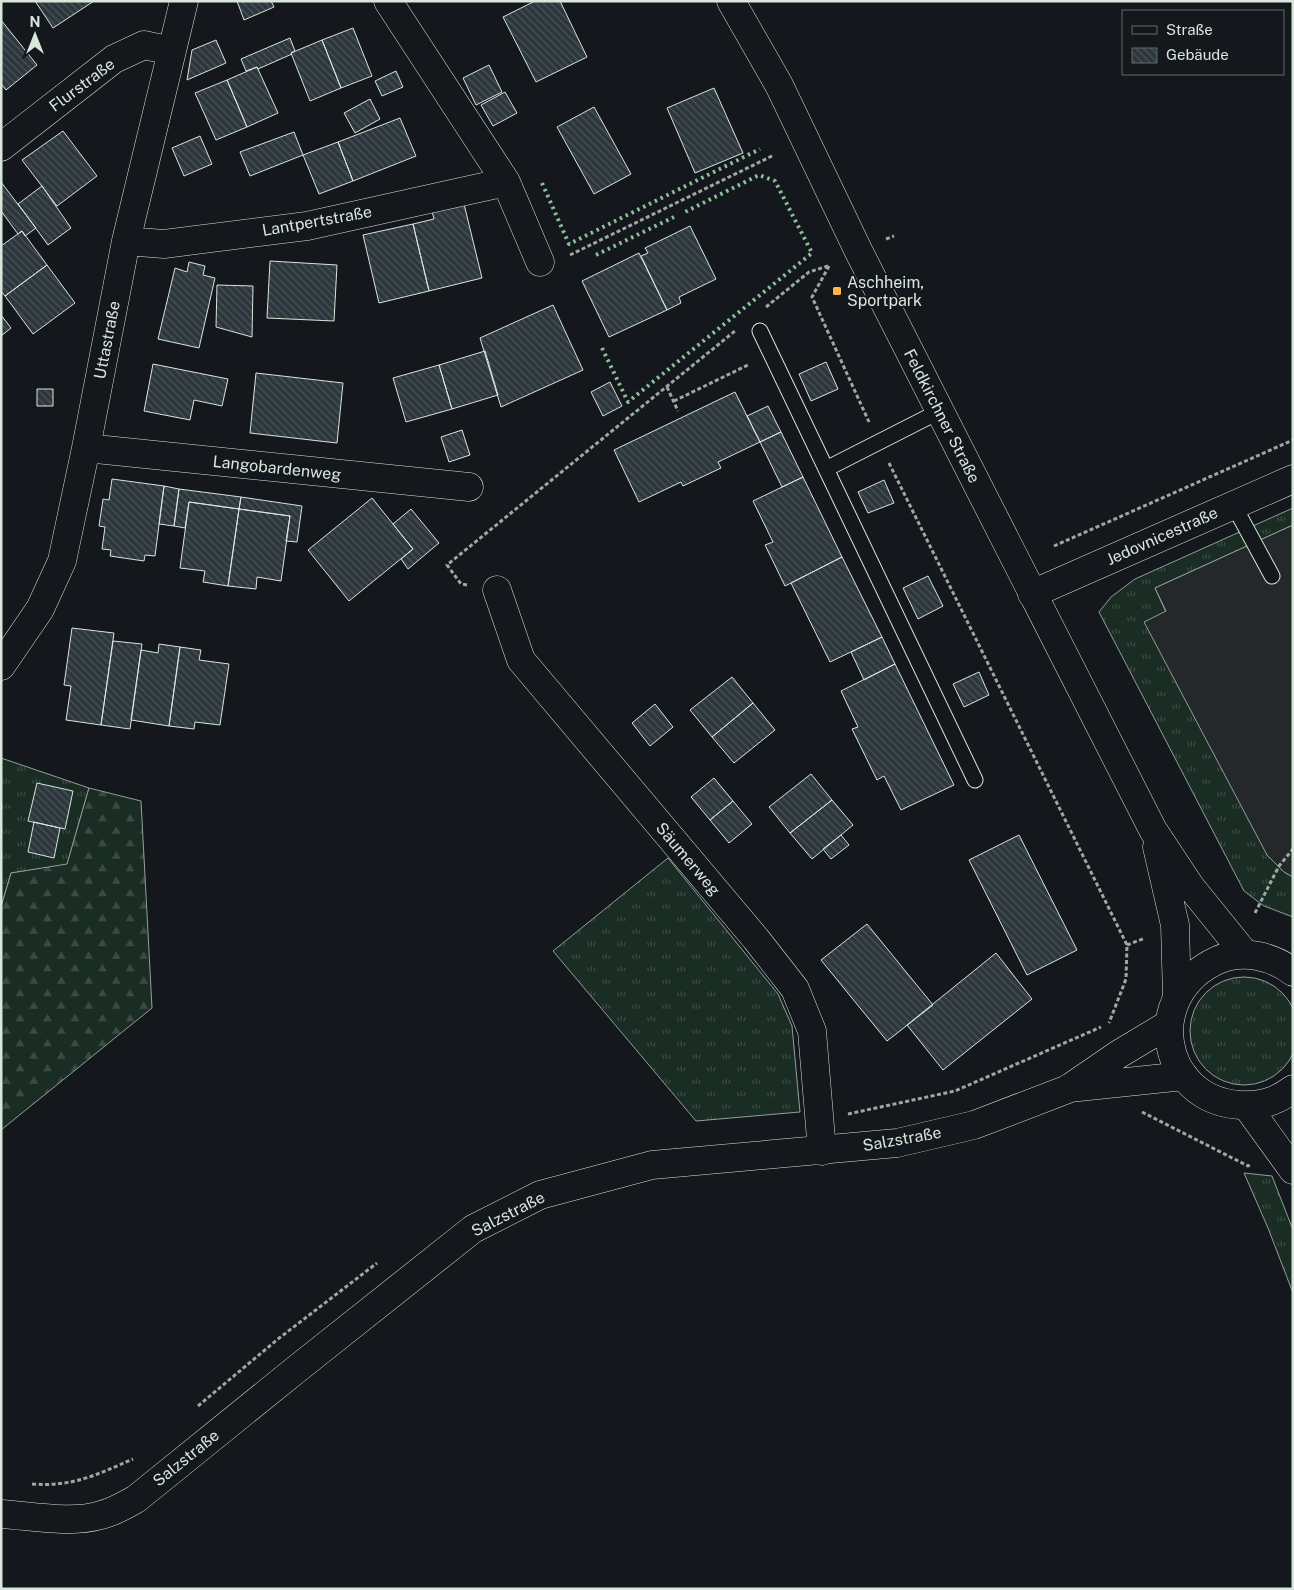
<svg xmlns="http://www.w3.org/2000/svg" width="1294" height="1590" viewBox="0 0 1294 1590" font-family="'Public Sans',sans-serif">
  <defs>
    <pattern id="grass-tufts" width="24" height="20" patternUnits="userSpaceOnUse" patternTransform="scale(1.25)"><rect width="24" height="20" fill="#1a2d24"/><path d="M3 7l-1-3M5 7V3M7 7l1-3M15 17l-1-3M17 17v-4M19 17l1-3" fill="none" stroke="#3b4b43"/></pattern>
    <pattern id="forest-firs" width="22" height="20" patternUnits="userSpaceOnUse" patternTransform="scale(1.25)"><rect width="22" height="20" fill="#1a2d24"/><path d="M5 1l3.5 6h-7zM16 11l3.5 6h-7z" fill="#3b4b43"/></pattern>
    <pattern id="building-back-hatch" width="6" height="6" patternUnits="userSpaceOnUse" patternTransform="scale(1.25)"><rect width="6" height="6" fill="#2c363c"/><path d="M-1 5l2 2M0 0l6 6M5-1l2 2" fill="none" stroke="#4a5358"/></pattern>
  </defs>
  <rect width="100%" height="100%" fill="#14181c"/>
  <path fill="url(#grass-tufts)" stroke="#939e99" d="M1293 508V525L1155 588 1284 872 1293 877V917L1264 906 1244 891 1099 612 1111 597 1135 579Z
    M1 758 89 788 67 865 11 873 1 907Z
    M668 858 778 994 792 1026 800 1112 696 1121 553 951Z
    M1190 1031a54 54 0 1 1 108 0a54 54 0 1 1-108 0Z
    M1244 1173 1272 1176 1293 1230V1293L1268 1228Z"/>
  <path fill="url(#forest-firs)" stroke="#939e99" d="M89 788 141 801 152 1008 1 1130V907L11 873 67 864Z"/>
  <path fill="#24282b" stroke="#939e99" d="M1293 525V877L1284 872 1267 855 1144 622 1166 611 1155 588Z"/>
  <path fill="url(#building-back-hatch)" stroke="#d8e6dc" d="M35 1H94L53 28Z
    M237 1H271L274 7 244 20Z
    M535 1H560L587 57 536 82 503 17Z
    M1 20 37 65 6 90 1 84Z
    M353 28 372 76 341 88 322 40Z
    M290 38 295 51 291 53 292 54 258 69 257 67 246 71 241 59Z
    M216 40 226 63 187 80 192 50Z
    M322 40 341 88 310 101 291 53Z
    M489 65 502 92 476 105 463 78Z
    M257 67 278 113 247 127 227 80Z
    M396 71 403 87 382 96 375 81Z
    M227 80 247 127 216 140 195 93Z
    M714 88 743 153 695 173 667 108Z
    M505 92 517 113 493 126 481 105Z
    M370 99 380 119 355 133 344 113Z
    M594 107 631 174 594 194 557 127Z
    M400 118 416 156 353 181 338 142Z
    M63 131 97 176 57 206 22 160Z
    M294 132 303 155 250 176 240 152Z
    M200 136 212 164 184 176 172 148Z
    M338 142 353 181 319 194 303 155Z
    M1 182 36 228 25 236 22 231 18 234 1 211Z
    M42 186 71 228 48 245 18 204Z
    M464 204 482 278 429 291 413 224 434 219 432 211Z
    M413 224 429 291 379 303 363 235Z
    M690 226 716 279 679 297 681 303 667 310 641 256 648 253 645 248Z
    M22 231 47 265 5 296 1 291V246Z
    M639 253 667 310 609 337 582 281Z
    M270 261 337 265 334 321 267 318Z
    M189 262 205 266 203 275 215 278 199 348 158 339 175 268 187 272Z
    M47 265 75 303 33 334 5 296Z
    M217 285 253 286 252 337 216 327Z
    M553 305 583 370 501 407 480 338Z
    M1 315 11 328 1 336Z
    M485 351 498 395 452 409 439 365Z
    M826 362 838 389 811 401 799 374Z
    M153 364 228 379 222 406 194 400 190 420 144 411Z
    M439 365 452 409 406 422 393 378Z
    M256 373 343 383 337 443 250 433Z
    M610 382 622 406 603 416 591 392Z
    M37 389H53V406H37Z
    M735 392 760 442 718 462 721 468 683 486 681 482 639 502 614 450Z
    M768 406 781 432 760 442 747 416Z
    M462 430 470 455 449 462 441 437Z
    M781 432 803 477 782 487 760 442Z
    M803 477 842 557 785 586 765 545 773 542 753 501Z
    M112 479 164 486 155 556 145 555 144 561 110 556 111 550 102 549 105 527 99 526 103 499 109 500Z
    M884 480 894 503 868 513 858 492Z
    M164 486 179 489 174 526 159 524Z
    M179 489 241 497 239 509 189 502 185 528 174 526Z
    M241 497 302 506 297 542 286 541 290 516 239 509Z
    M372 498 413 549 349 601 308 550Z
    M189 502 239 509 228 586 203 582 205 571 180 568Z
    M239 509 290 516 281 581 257 577 256 589 228 586Z
    M411 509 439 543 408 569 401 559 413 549 393 524Z
    M842 557 882 637 830 662 791 583Z
    M928 576 943 606 918 619 903 588Z
    M72 628 114 633 101 725 66 720 71 686 64 685Z
    M882 637 895 664 864 680 851 652Z
    M113 641 142 644 130 729 101 725Z
    M159 644 180 647 169 726 131 720 141 650 158 653Z
    M180 647 201 650 199 660 229 664 220 725 195 722 194 729 169 726Z
    M895 664 954 785 901 810 884 776 877 780 852 729 858 727 841 691Z
    M979 672 989 695 964 707 953 684Z
    M732 677 753 703 712 737 690 710Z
    M753 703 775 730 734 763 712 737Z
    M655 704 673 727 650 746 632 723Z
    M811 774 832 800 790 833 769 807Z
    M714 778 733 801 710 820 691 797Z
    M37 783 73 791 65 829 28 821Z
    M832 800 853 825 812 859 790 833Z
    M733 801 752 824 729 843 710 820Z
    M34 822 60 828 54 858 28 852Z
    M841 835 849 845 831 859 823 849Z
    M1019 835 1077 950 1027 975 969 860Z
    M867 924 933 1005 887 1041 821 960Z
    M996 953 1032 999 943 1070 907 1025Z"/>
  <g fill="none" stroke-linecap="round" stroke-linejoin="round">
    <defs>
      <path id="lane" d="M760 331 975 780
        M826 469 940 411
        M1233 504 1272 576"/>
      <path id="street" d="M1 147 114 59 144 45 172 51
        M506 182 540 262
        M126 241 164 244 307 226 506 182 388 1
        M86 448 469 487
        M497 590 521 660 756 939 795 989 812 1031 822 1151
        M1032 594 1293 479
        M1 666 40 609 62 561 86 448 126 241 184 1
        M1069 1088 1184 1076
        M1 1514C32 1516 72 1524 101 1515 114 1512 125 1505 136 1499L298 1368 473 1229 540 1195 652 1165 897 1143 974 1125 1068 1089 1119 1054 1169 1024"/>
      <path id="secondary" d="M731 1 779 85 859 252 1153 830 1190 886 1245 954
        M1157 847 1175 925 1177 997
        M1293 972C1272 956 1243 949 1218 960 1142 994 1159 1100 1240 1105 1262 1106 1275 1102 1293 1089
        M1246 1105 1293 1170"/>
    </defs>
    <use href="#lane" stroke="#d8e6dc" stroke-width="17"/>
    <use href="#street" stroke="#d8e6dc" stroke-width="29"/>
    <use href="#secondary" stroke="#d8e6dc" stroke-width="29"/>
    <path stroke="#9da8a2" stroke-width="3" stroke-dasharray="4 2.5" stroke-linecap="butt" d="M886 239 894 236
      M570 255 774 155
      M829 266 812 297 869 422
      M766 307 809 272 828 266
      M667 387 678 411
      M674 401 750 364
      M889 463 1127 945 1126 979 1109 1023
      M1054 546 1293 440
      M467 585 461 584 447 565 735 331
      M1255 913 1279 866 1293 849
      M1127 945 1145 938
      M1142 1112 1248 1166 1252 1164
      M848 1114 955 1091 1101 1027
      M198 1406 278 1339 377 1263
      M32 1484C73 1487 96 1475 133 1459"/>
    <use href="#lane" stroke="#14181c" stroke-width="15"/>
    <use href="#street" stroke="#14181c" stroke-width="28"/>
    <use href="#secondary" stroke="#14181c" stroke-width="28"/>
    <path stroke="#8ac095" stroke-width="4" stroke-dasharray="2.5 4" stroke-linecap="butt" d="M542 183 569 244 760 149
      M596 255 674 217
      M602 348 628 402 812 253 775 181 759 175 685 212"/>
  </g>
  <rect fill="#ffb74d" stroke="#14181c" stroke-width="2" x="832" y="286" width="10" height="10" rx="2.5"/>
  <g text-anchor="middle" dominant-baseline="central" stroke-width="4" stroke-linejoin="round" paint-order="stroke">
    <g font-size="16" fill="#d8e6dc" stroke="#14181c">
      <text transform="translate(82 85) rotate(-37)">Flurstraße</text>
      <text transform="translate(317 221) rotate(-10)">Lantpertstraße</text>
      <text transform="translate(107 340) rotate(-79)">Uttastraße</text>
      <text transform="translate(942 416) rotate(63)">Feldkirchner Straße</text>
      <text transform="translate(277 468) rotate(6)">Langobardenweg</text>
      <text transform="translate(1162 536) rotate(-24)">Jedovnicestraße</text>
      <text transform="translate(688 859) rotate(50)">Säumerweg</text>
      <text transform="translate(902 1139) rotate(-10)">Salzstraße</text>
      <text transform="translate(508 1214) rotate(-27)">Salzstraße</text>
      <text transform="translate(186 1458) rotate(-39)">Salzstraße</text>
    </g>
    <g font-size="16" fill="#d8e6dc" stroke="#14181c" text-anchor="start">
      <text x="847" y="282">Aschheim,<tspan x="847" dy="18">Sportpark</tspan></text>
    </g>
  </g>
  <rect width="1294" height="1590" fill="none" stroke="#d8e6dc" stroke-width="5"/>
  <rect x="1122" y="10" width="162" height="65" fill="#14181c" stroke="#626a69"/>
  <rect x="1132" y="26" width="25" height="8" fill="#14181c" stroke="#626a69"/>
  <text x="1166" y="35" font-size="15" fill="#d8e6dc">Straße</text>
  <rect x="1132" y="48" width="25" height="15" fill="url(#building-back-hatch)" stroke="#626a69"/>
  <text x="1166" y="60" font-size="15" fill="#d8e6dc">Gebäude</text>
  <g transform="translate(35 35)" stroke="#14181c" stroke-width="4" paint-order="stroke">
  <path d="M0-4L9 19L0 12L-9 19Z" fill="#d8e6dc"/>
  <text y="-8" font-size="14" font-weight="bold" text-anchor="middle" fill="#d8e6dc">N</text>
  </g>
</svg>
